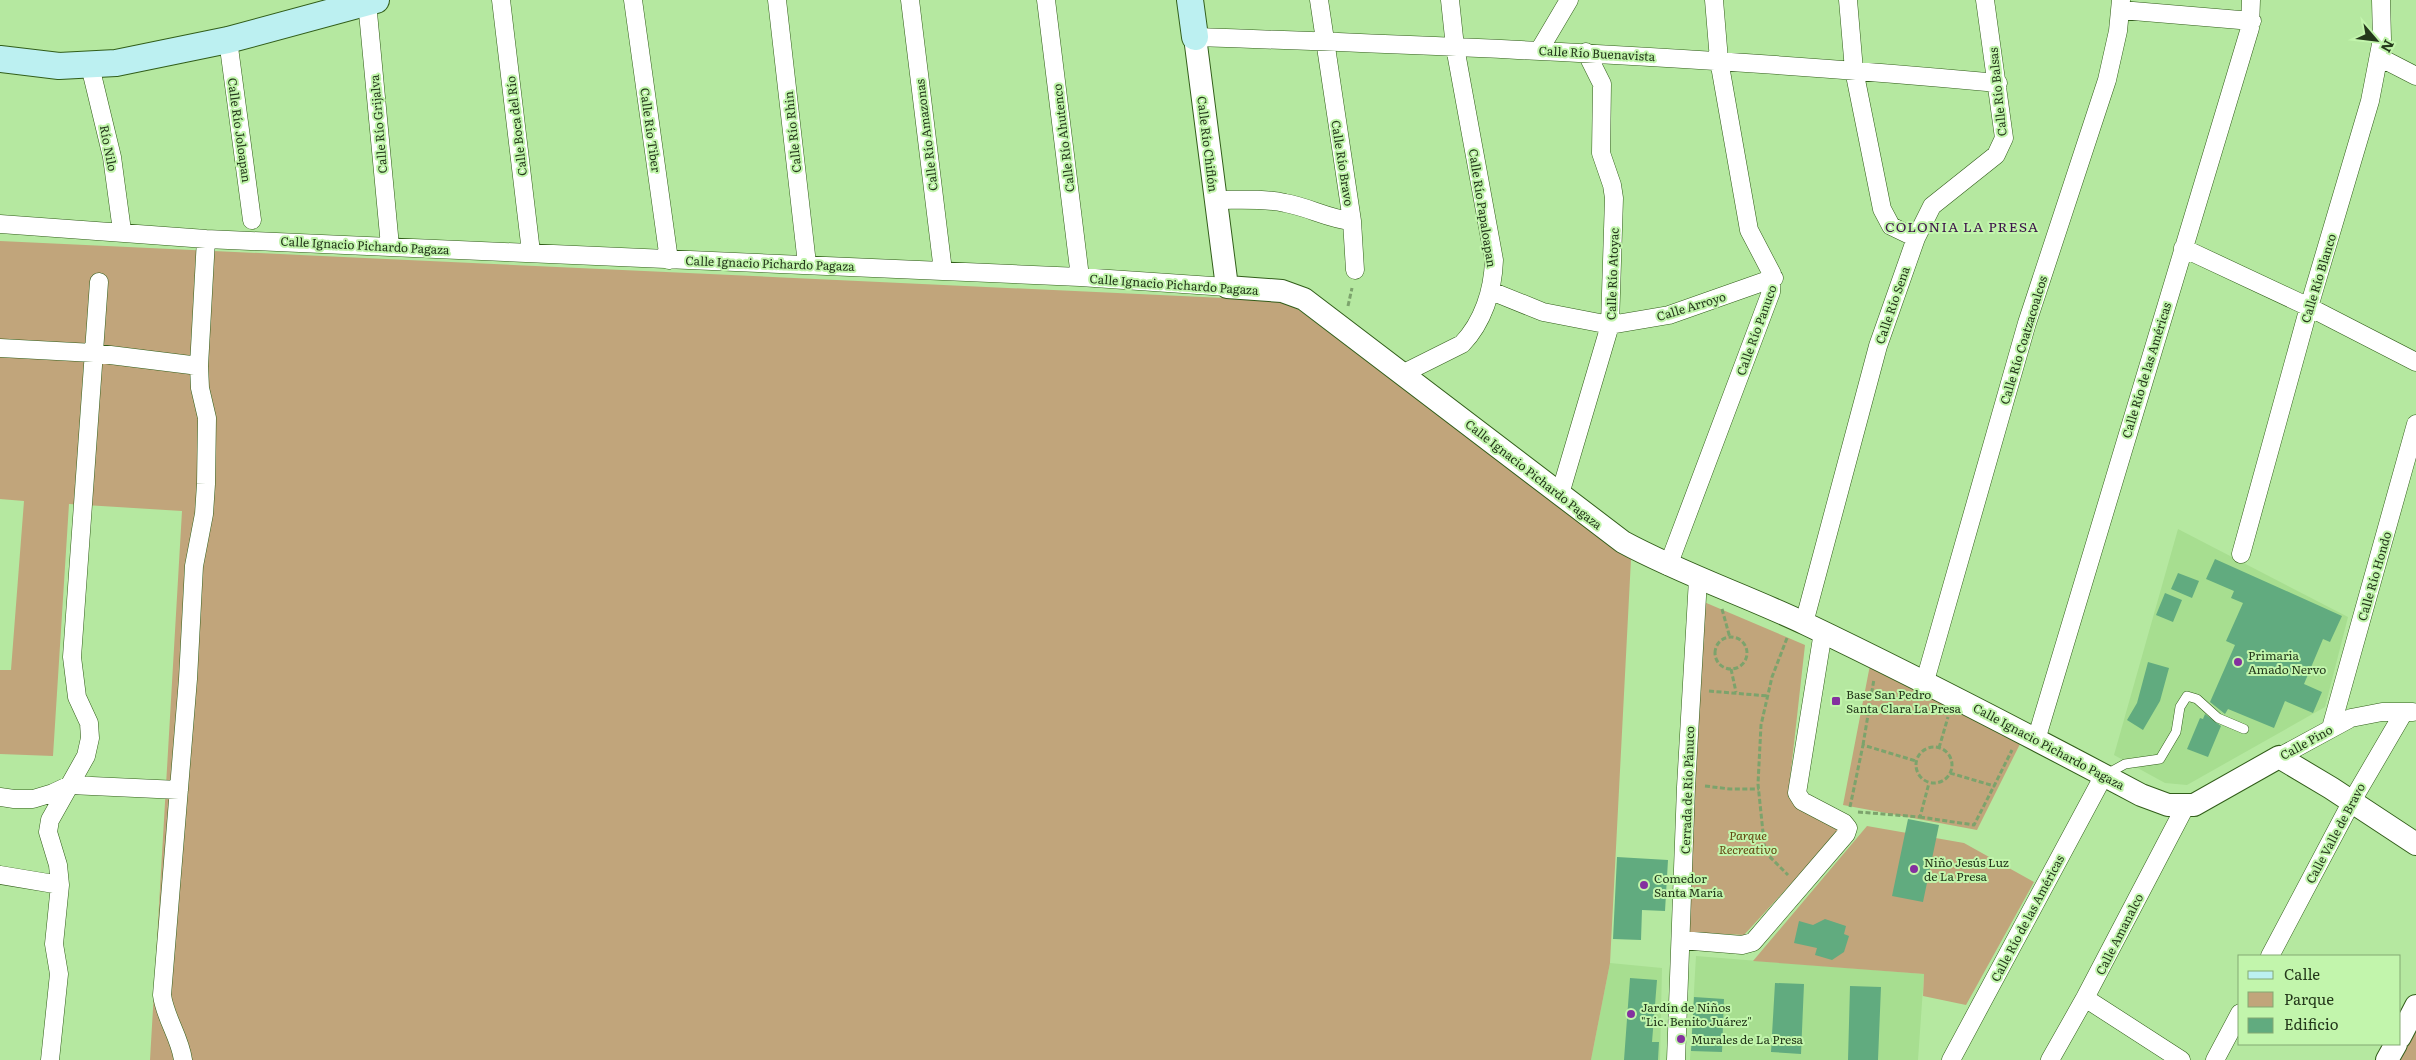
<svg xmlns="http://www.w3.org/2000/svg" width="2416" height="1060" viewBox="0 0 2416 1060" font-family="Literata,serif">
  <rect width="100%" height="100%" fill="#b5e8a0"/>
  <path fill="#a7de90" d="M2178 529 2348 617 2325 707 2187 785 2165 783 2114 755Z
    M1696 956 1924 974 1918 1060H1690Z
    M1610 963 1662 968 1660 1060H1591Z"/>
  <path fill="#c1a57b" d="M0 241 1287 301 1631 559 1610 963 1591 1060H150L182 511 69 504 53 756 0 754V670H11L24 501 0 499Z
    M1704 602 1805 645 1788 797 1843 827 1744 935 1683 932Z
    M1870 665 2021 742 1977 830 1843 805Z
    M1867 826 1964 843 2034 882 1966 1005 1923 996 1924 974 1753 961Z
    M2416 1007V1060H2392Z"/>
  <path fill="#61ab7f" d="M2215 559 2342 616 2330 642 2323 639 2304 684 2322 692 2313 713 2285 701 2274 728 2228 709 2225 714 2210 702 2235 645 2226 641 2243 603 2231 598 2234 591 2206 579Z
    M2178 573 2199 581 2192 598 2171 589Z
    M2165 593 2182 600 2173 622 2156 615Z
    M2148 662 2169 668 2160 701 2143 730 2127 720 2137 703Z
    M2205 714 2221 726 2208 757 2187 749 2200 718 2203 719Z
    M1908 819 1939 825 1923 902 1892 896Z
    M1617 857 1668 860 1665 911 1642 910 1641 940 1613 939Z
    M1825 919 1846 926 1844 934 1849 936 1844 952 1832 960 1815 955 1817 948 1794 943 1799 921 1813 925Z
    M1630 978 1657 980 1652 1042H1659L1658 1060H1624Z
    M1775 983 1804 984 1801 1054 1771 1052Z
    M1850 986 1881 987 1878 1060H1848Z
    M1694 997 1724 999 1722 1052 1691 1051Z"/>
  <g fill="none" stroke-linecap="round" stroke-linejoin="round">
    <defs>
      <path id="service" d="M2105 775 2125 764 2160 759 2176 732 2180 707 2187 696 2197 699 2218 718 2244 729"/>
      <path id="minor" d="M501 0 531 252
        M633 0 669 260
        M777 0 807 264
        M910 0 943 271
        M1046 0 1080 277
        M1319 0 1352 221 1355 270
        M1848 0 1854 70 1882 209 1891 226 1916 238
        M367 2 390 246
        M2121 10 2252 21
        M1195 37C1463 46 1730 58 1998 83
        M228 40 252 220
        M1540 49 1569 0
        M2379 57 2416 76
        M90 66 112 157 122 231
        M1216 200C1239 200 1262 198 1285 203 1309 207 1328 219 1352 221
        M0 224 206 239 1080 277 1227 287
        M2183 248 2309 307 2416 362
        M1491 291 1543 312 1610 325 1669 315 1774 278
        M0 348 94 353 199 366
        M1404 373 1462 344C1483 322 1493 291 1494 260L1455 47 1450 0
        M1560 494 1610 325 1614 198 1612 185 1601 153 1602 84 1586 52
        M2241 554 2309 307 2370 101 2382 39 2381 0
        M1668 566 1771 292 1772 274 1749 230 1719 60 1714 0
        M1804 623 1878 346 1916 238 1932 206 1996 155 2004 138 1985 0
        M1925 681 2027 323 2107 80 2118 31 2121 0
        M2331 728 2416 424
        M2036 740 2250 28 2251 0
        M2279 757 2351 718 2382 712H2413
        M0 797 14 799H33L53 793 70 785 179 790
        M0 875 60 885
        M1681 940 1742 945 1753 942 1846 834 1848 828 1844 823 1802 801 1797 793 1823 632
        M2270 956 2352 801 2404 712
        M2085 998 2181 1060
        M50 1060 59 974 54 944 60 885 58 865 48 832 50 820 86 756 90 738 89 723 77 697 72 657 99 282
        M183 1060C180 1037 165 1018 162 995L188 679 194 566 204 514 206 484 207 418 200 388 199 366 206 239
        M1676 1060 1686 787 1698 579
        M1951 1060 2104 775
        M2050 1060 2085 998 2185 807
        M2215 1060 2240 1013"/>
      <path id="tertiary" d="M1195 37 1227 287 1282 291 1304 299 1623 542C1682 574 1745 595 1806 624 1919 678 2030 736 2141 795L2168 805H2194L2279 757 2331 788 2416 844
        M2400 1037 2416 1006
        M2387 1060 2396 1044"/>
      <path id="secondary" d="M1190 0 1195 37
        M0 59 59 66 116 63 228 40 376 0"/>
    </defs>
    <use href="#service" stroke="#315d19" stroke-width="10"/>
    <use href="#minor" stroke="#315d19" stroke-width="19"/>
    <use href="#tertiary" stroke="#315d19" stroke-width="24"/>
    <use href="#secondary" stroke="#315d19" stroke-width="28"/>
    <path stroke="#7ca36c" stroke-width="3" stroke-dasharray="5 2.5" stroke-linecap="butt" d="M1348 306 1352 288
      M1722 609 1730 638
      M1715 653a16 16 0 1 1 32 0a16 16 0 1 1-32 0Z
      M1787 638 1772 677 1761 725 1758 784 1765 852 1788 875
      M1731 669 1736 692
      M1709 691 1768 696
      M1863 745 1874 679
      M1916 765a18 18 0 1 1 36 0a18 18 0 1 1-36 0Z
      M1939 748 1948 717
      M1950 773 1994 786 2012 750
      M1705 786 1730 789H1759
      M1850 807 1863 745 1916 761
      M1858 812 1920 817 1929 783
      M1920 817 1974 825 1994 786"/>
    <use href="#service" stroke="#fff" stroke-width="9"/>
    <use href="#minor" stroke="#fff" stroke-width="18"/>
    <use href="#tertiary" stroke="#fff" stroke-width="22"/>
    <use href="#secondary" stroke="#bcf0f1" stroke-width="26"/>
  </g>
  <g fill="#84309f" stroke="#c2f5ac" stroke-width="2">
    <circle cx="2238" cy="662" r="5"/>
    <rect x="1831" y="696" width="10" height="10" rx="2.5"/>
    <circle cx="1914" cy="869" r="5"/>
    <circle cx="1644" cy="885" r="5"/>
    <circle cx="1631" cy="1014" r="5"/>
    <circle cx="1681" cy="1039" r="5"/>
  </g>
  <g text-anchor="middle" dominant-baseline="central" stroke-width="4" stroke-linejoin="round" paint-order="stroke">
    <g font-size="12" fill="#24381b" stroke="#c2f5ac">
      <text transform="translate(1597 53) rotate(3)">Calle Río Buenavista</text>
      <text transform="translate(1997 92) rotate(-96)">Calle Río Balsas</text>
      <text transform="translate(378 124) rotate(-95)">Calle Río Grijalva</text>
      <text transform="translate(516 126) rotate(-97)">Calle Boca del Río</text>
      <text transform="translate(240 130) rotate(82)">Calle Río Joloapan</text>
      <text transform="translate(651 130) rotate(82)">Calle Río Tiber</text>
      <text transform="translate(792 132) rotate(-96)">Calle Río Rhin</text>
      <text transform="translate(926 135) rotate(-97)">Calle Río Amazonas</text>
      <text transform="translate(1063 138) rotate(-97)">Calle Río Ahutenco</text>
      <text transform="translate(1208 144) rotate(83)">Calle Río Chiflón</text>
      <text transform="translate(109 148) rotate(79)">Río Nilo</text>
      <text transform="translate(1343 163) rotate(81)">Calle Río Bravo</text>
      <text transform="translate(1483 208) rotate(81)">Calle Río Papaloapan</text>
      <text transform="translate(365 245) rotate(3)">Calle Ignacio Pichardo Pagaza</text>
      <text transform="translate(770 263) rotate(2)">Calle Ignacio Pichardo Pagaza</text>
      <text transform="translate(1612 274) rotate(-88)">Calle Río Atoyac</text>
      <text transform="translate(2318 278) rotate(-73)">Calle Río Blanco</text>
      <text transform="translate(1174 284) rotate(4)">Calle Ignacio Pichardo Pagaza</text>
      <text transform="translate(1892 305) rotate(-71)">Calle Río Sena</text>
      <text transform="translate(1691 306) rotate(-17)">Calle Arroyo</text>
      <text transform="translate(1756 330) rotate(-70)">Calle Río Panuco</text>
      <text transform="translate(2023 340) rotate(-73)">Calle Río Coatzacoalcos</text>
      <text transform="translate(2146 370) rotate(-73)">Calle Río de las Américas</text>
      <text transform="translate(1534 474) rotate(38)">Calle Ignacio Pichardo Pagaza</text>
      <text transform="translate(2374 576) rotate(-74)">Calle Río Hondo</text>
      <text transform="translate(2306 742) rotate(-29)">Calle Pino</text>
      <text transform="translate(2049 746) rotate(28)">Calle Ignacio Pichardo Pagaza</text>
      <text transform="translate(1687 790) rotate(-88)">Cerrada de Río Pánuco</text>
      <text transform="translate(2335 833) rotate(-62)">Calle Valle de Bravo</text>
      <text transform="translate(2027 918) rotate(-62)">Calle Río de las Américas</text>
      <text transform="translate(2119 934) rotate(-63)">Calle Amanalco</text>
    </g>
    <g font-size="12" fill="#24381b" stroke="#c2f5ac" text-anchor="start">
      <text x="2248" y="655">Primaria<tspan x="2248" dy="14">Amado Nervo</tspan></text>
      <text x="1846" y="694">Base San Pedro<tspan x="1846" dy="14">Santa Clara La Presa</tspan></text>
      <text x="1924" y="862">Niño Jesús Luz<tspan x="1924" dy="14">de La Presa</tspan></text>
      <text x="1654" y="878">Comedor<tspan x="1654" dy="14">Santa María</tspan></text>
      <text x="1641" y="1007">Jardín de Niños<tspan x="1641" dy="14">"Lic. Benito Juárez"</tspan></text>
      <text x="1691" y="1039">Murales de La Presa</text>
    </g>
    <g font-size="12" font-style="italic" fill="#634510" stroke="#c2f5ac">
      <text x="1748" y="835">Parque<tspan x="1748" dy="14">Recreativo</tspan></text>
    </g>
    <g font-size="14" letter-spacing="1" fill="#3e164b" stroke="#c2f5ac">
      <text x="1962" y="226">COLONIA LA PRESA</text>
    </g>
  </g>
  <rect x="2238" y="955" width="162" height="90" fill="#c2f5ac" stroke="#83a972"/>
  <rect x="2248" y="971" width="25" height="8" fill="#bcf0f1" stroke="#83a972"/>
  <text x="2284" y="980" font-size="15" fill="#24381b">Calle</text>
  <rect x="2248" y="992" width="25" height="15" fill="#c1a57b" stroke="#83a972"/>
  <text x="2284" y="1005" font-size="15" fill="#24381b">Parque</text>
  <rect x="2248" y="1018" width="25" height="15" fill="#61ab7f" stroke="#83a972"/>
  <text x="2284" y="1030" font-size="15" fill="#24381b">Edificio</text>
  <g transform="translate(2376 40) rotate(118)" stroke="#c2f5ac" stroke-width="4" paint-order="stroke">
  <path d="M0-4L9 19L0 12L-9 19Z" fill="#24381b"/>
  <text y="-8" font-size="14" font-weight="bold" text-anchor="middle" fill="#24381b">N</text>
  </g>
</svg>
